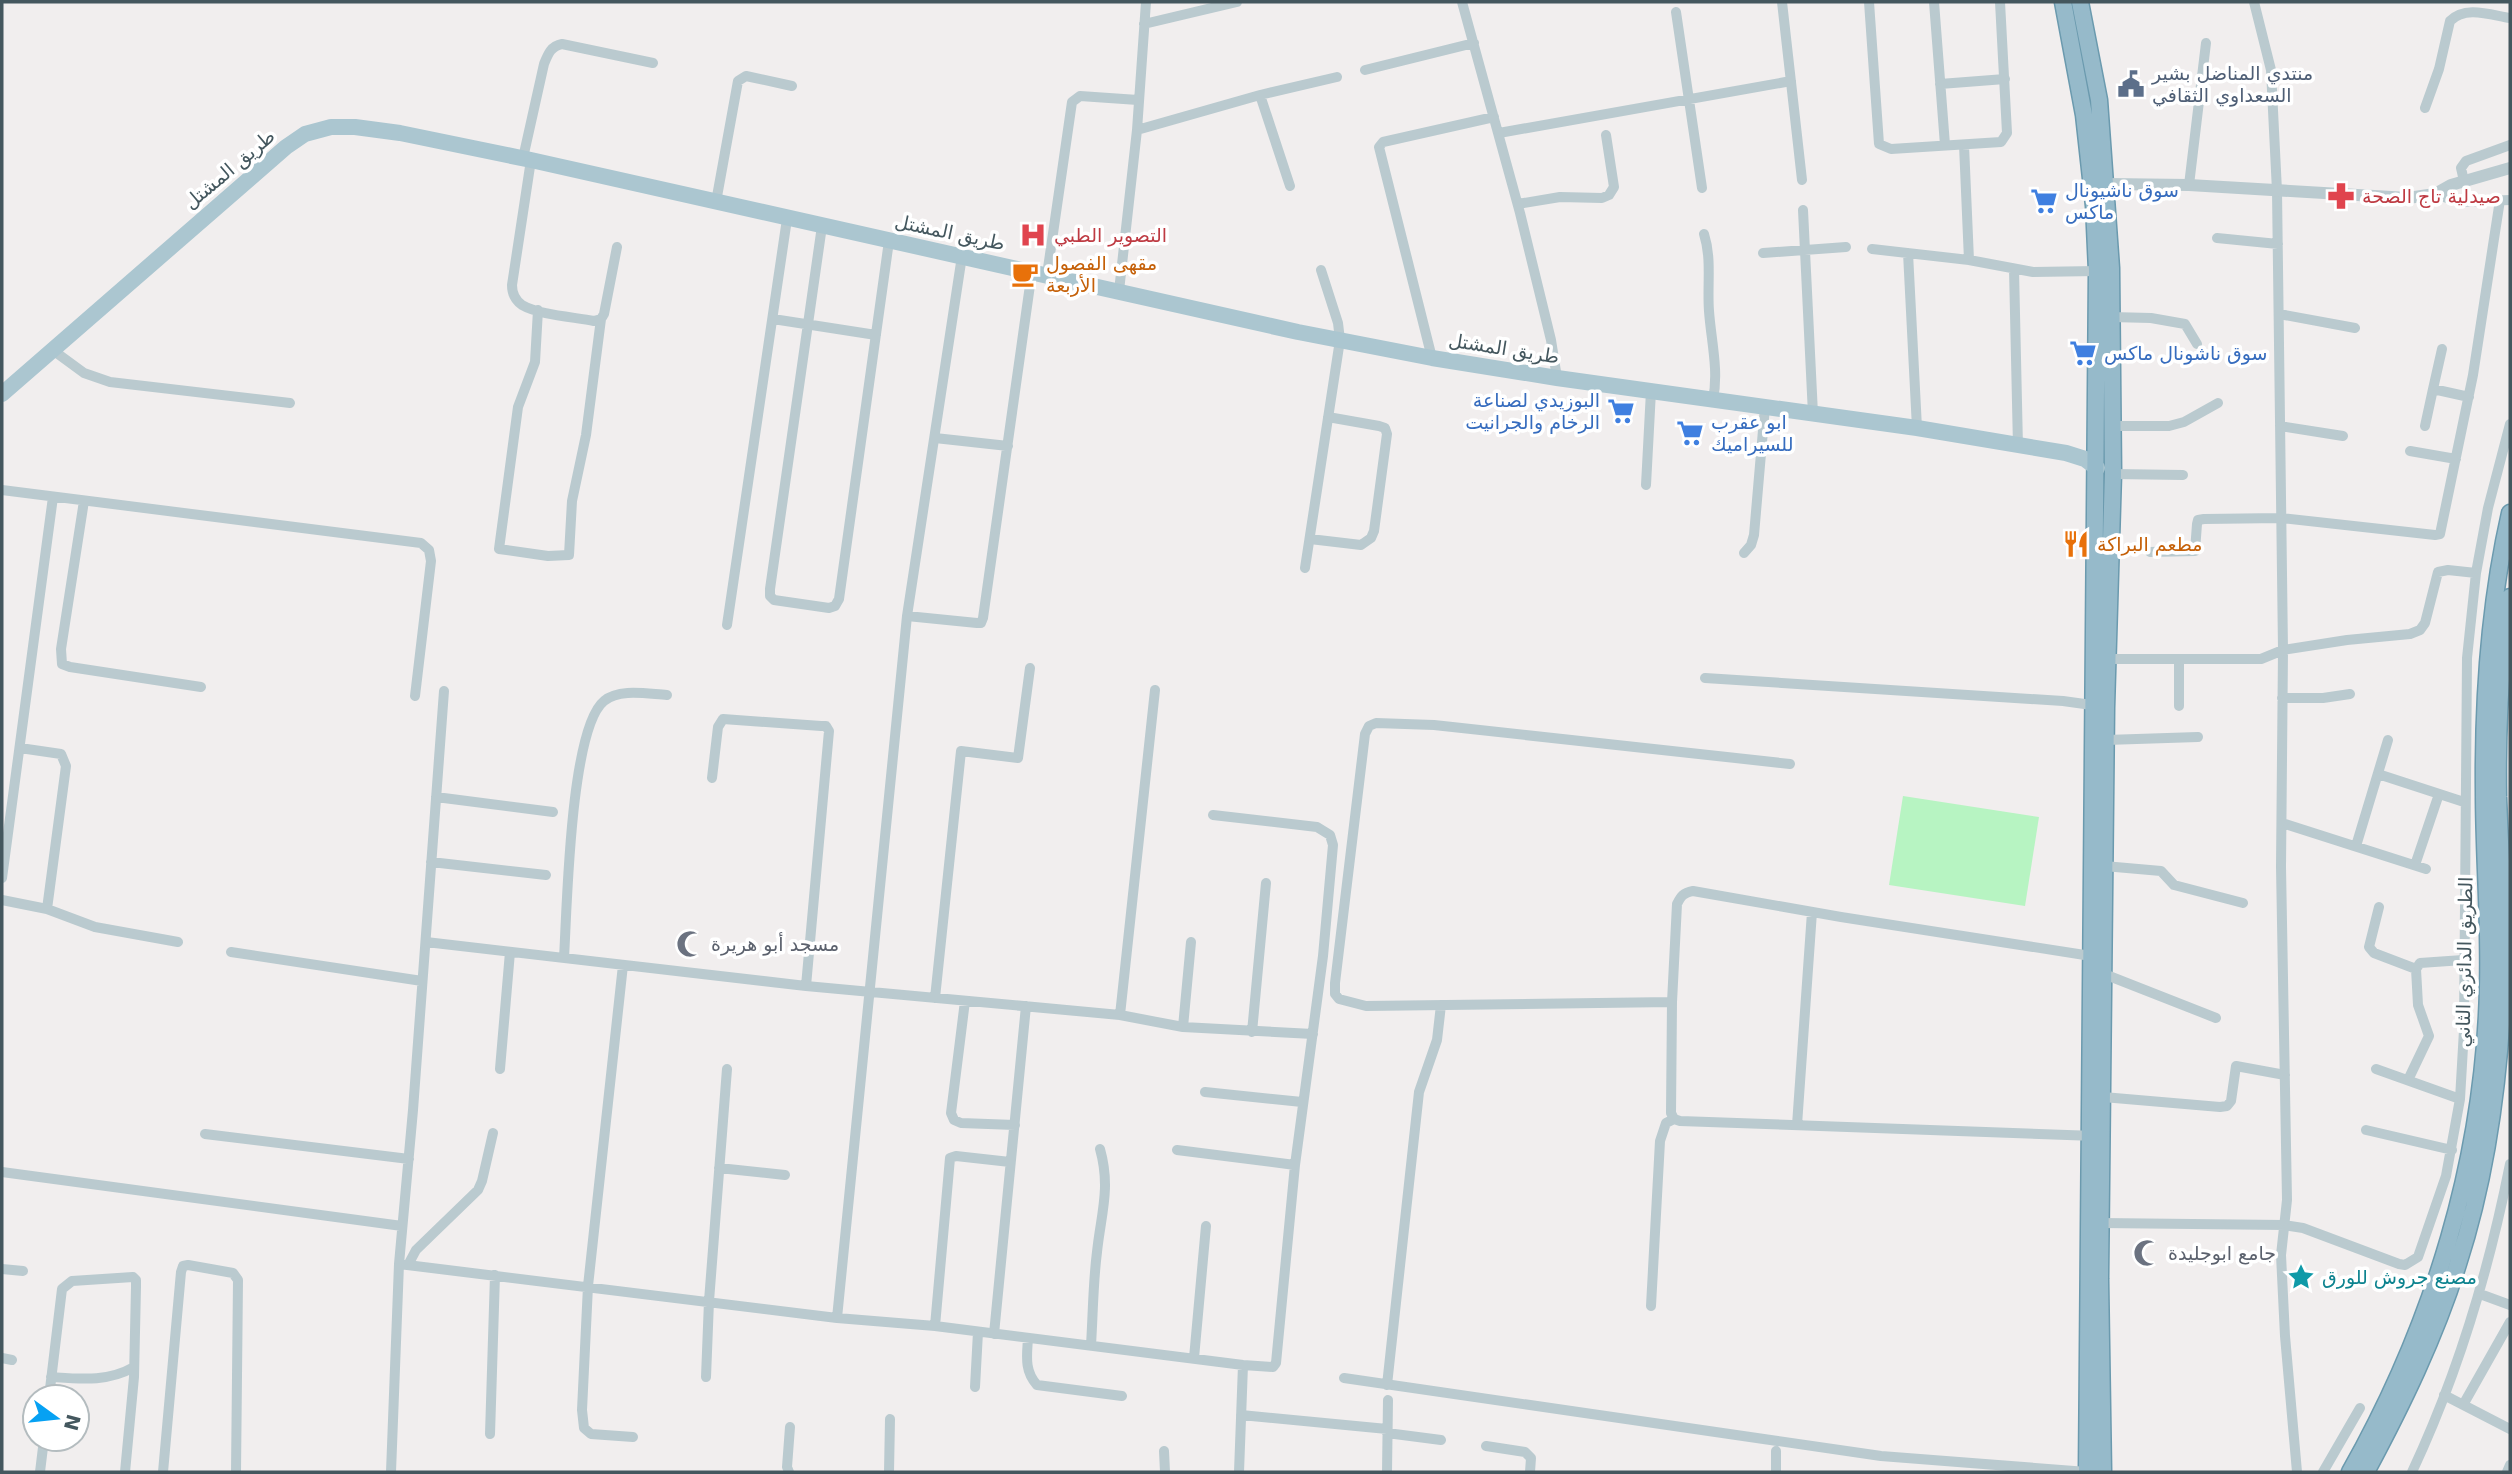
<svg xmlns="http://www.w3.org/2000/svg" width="2512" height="1474" viewBox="0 0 2512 1474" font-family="'DejaVu Sans',Cairo,sans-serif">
  <rect width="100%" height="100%" fill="#f1eeee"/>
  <path fill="#b7f4c2" d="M1903 796 2039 817 2025 906 1889 885Z"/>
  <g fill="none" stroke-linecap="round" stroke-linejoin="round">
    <defs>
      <path id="trunk" d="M2063 2 2084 115 2094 206 2097 271 2087 1472
        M2080 2 2099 100 2111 268 2113 474 2106 708 2100 1279 2103 1472
        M2350 1472C2434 1323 2484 1159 2488 988 2490 923 2484 858 2484 792 2483 698 2489 605 2510 513
        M2366 1472C2402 1405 2435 1337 2458 1264 2490 1165 2502 1060 2504 956 2504 903 2500 850 2498 797 2497 731 2500 662 2510 597"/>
    </defs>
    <use href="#trunk" stroke="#6b9aae" stroke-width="19"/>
    <path stroke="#bacacf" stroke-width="10" d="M1462 2 1520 213 1551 340 1557 378
      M1782 2 1802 180
      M1869 2 1879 144 1891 149 2001 142 2007 133 2000 2
      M1934 2 1945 145
      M2254 2 2271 70 2277 191 2283 650 2281 867 2287 1200 2281 1255 2285 1336 2297 1472
      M1676 12 1702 188
      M1144 24 1237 2
      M1365 70 1474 43
      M1940 84 2005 79
      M1260 95 1290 186
      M2425 108 2439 69 2450 21C2465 5 2491 15 2510 18
      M1137 130 1260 95 1337 77
      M1499 133 1791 81
      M1964 145 1969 260
      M523 158 544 64C548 54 551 46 562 44L653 63
      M531 160 512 285C512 293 515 300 522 305 539 315 574 317 594 321L601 319 604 314 617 247
      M2464 181 2461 168 2466 161 2510 145
      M2189 185 2206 43
      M2435 194 2459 202 2510 200
      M716 202 738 81 746 76 792 86
      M1518 204 1560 197 1602 198 1609 195 1614 187 1606 135
      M1803 210 1813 414
      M822 226 770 589V596L774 600 829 608 835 606 839 599 889 241
      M1704 234C1712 259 1707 285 1709 311 1711 340 1719 371 1713 399
      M2217 238 2278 244
      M1872 249 1969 260 2033 272 2097 271
      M1763 253 1846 247
      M1908 253 1917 428
      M2014 269 2018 447
      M1047 275 1072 102 1080 96 1138 100
      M1119 291 1137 130 1146 2
      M538 310 535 362 518 407 499 549 548 556 569 555 572 501 586 435 601 319
      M2279 314 2355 328
      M2111 317 2151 318 2185 324 2197 344
      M773 319 876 335
      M54 351 84 373 110 382 290 403
      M1432 358 1379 147 1383 142 1494 117
      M2433 389 2442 349
      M2111 426H2169L2184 422 2218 403
      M2280 426 2343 436
      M2425 426 2433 389 2469 397
      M935 438 1008 446
      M2410 451 2456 459
      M2113 474 2183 475
      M1646 485 1651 391
      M2 490 421 543 429 550 431 561 415 696
      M84 501 61 649 62 664 70 667 201 687
      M1310 539 1361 545 1371 538 1374 531 1387 434 1385 428 1379 426 1328 417
      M2150 552 2195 551 2197 524 2198 520 2204 519 2281 518 2435 535 2440 534 2473 375 2500 200
      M1744 553 1751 545 1754 535 1765 407
      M1305 568 1340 340 1338 323 1321 270
      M907 616 977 623H981L983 618 1032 271
      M727 625 787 219
      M2107 659H2261L2283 650 2347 640 2410 634 2420 630 2425 623 2438 572 2448 570 2476 573
      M2179 659V706
      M1705 678 2063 701 2099 706
      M2282 698H2323L2350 694
      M2106 740 2198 737
      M20 748 61 754 66 766 47 909
      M2378 774 2464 802
      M712 778 718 727 723 719 821 726H826L829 731 806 986
      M436 797 553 812
      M2282 823 2426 869
      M2356 846 2388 740
      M431 862 546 875
      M2415 865 2439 794
      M2104 866 2161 871 2174 885 2243 903
      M2 878 53 497
      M2 900 47 909 95 927 178 942
      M2379 907 2369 947 2374 953 2416 969
      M426 942 806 986 1120 1015 1183 1027 1313 1034
      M231 952 422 981
      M2091 956 1841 917 1693 891C1683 893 1681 896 1677 904L1672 1002 1671 1113 1674 1119 1680 1121 2095 1136
      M564 958C567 909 570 729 604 701 619 688 648 694 667 695
      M623 965 588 1286 582 1410 584 1428 591 1434 633 1437
      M2104 974 2216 1018
      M935 998 961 751 1018 758 1030 668
      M965 1001 951 1113 954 1120 961 1123 1015 1125
      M1672 1002 1366 1006 1339 999 1335 994V983L1365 734 1369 726 1376 723 1434 725 1790 764
      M1120 1015 1155 690
      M1183 1027 1191 942
      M1252 1032 1266 883
      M500 1069 510 952
      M2376 1069 2460 1099
      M2408 1080 2429 1036 2418 1005 2416 969 2420 963 2463 960
      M1205 1092 1302 1102
      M2103 1097 2220 1107 2227 1106 2231 1101 2236 1066 2285 1075
      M1797 1125 1812 912
      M2366 1130 2452 1150
      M205 1134 409 1159
      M1177 1150 1295 1165
      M719 1168 785 1175
      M2 1172 402 1226
      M2101 1223 2284 1225 2303 1228 2399 1264 2405 1265 2418 1257 2446 1176 2460 1099 2464 1030 2467 658 2476 573 2488 508 2510 424
      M399 1264 837 1318 935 1326 1243 1365 1273 1367 1276 1363 1295 1165 1323 956 1333 845 1330 835 1317 827 1213 815
      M408 1265 416 1250 478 1190 482 1181 493 1133
      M2 1269 23 1271
      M2480 1294 2510 1305
      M1651 1306 1660 1141 1666 1123 1674 1119
      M837 1318 907 616 962 256
      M935 1326 950 1158 956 1156 1010 1162
      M994 1334 1026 1006
      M1028 1338C1027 1355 1024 1371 1037 1385L1122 1396
      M1091 1345C1093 1314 1093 1283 1097 1252 1101 1214 1111 1188 1100 1149
      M2 1358 12 1360
      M1194 1358 1206 1226
      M51 1377C81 1379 108 1382 134 1367
      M706 1377 709 1301 727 1069
      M1344 1378 1881 1456 2087 1472
      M1387 1385 1419 1092 1437 1040 1441 1005
      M975 1387 978 1332
      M2444 1395 2510 1429
      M49 1397 62 1289 72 1281 133 1277 136 1280V1287L134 1377 125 1472
      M2463 1405 2510 1322
      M1241 1415 1387 1429
      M1387 1433 1441 1440
      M490 1434 495 1275
      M1486 1446 1525 1452 1531 1458 1530 1472
      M1164 1451 1165 1472
      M40 1472 44 1439
      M163 1472 181 1272 183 1266 188 1265 233 1273 238 1280 236 1472
      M391 1472 399 1264 413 1110 444 691
      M789 1472 787 1467 790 1427
      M889 1472 890 1419
      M1239 1472 1243 1365
      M1387 1472 1388 1400
      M1776 1472V1451
      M2323 1472 2360 1408
      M2412 1472C2458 1374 2489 1270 2510 1164
      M2507 1472 2510 1465"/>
    <path stroke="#bacacf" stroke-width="12" d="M2107 184 2189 185 2408 198 2435 194 2451 185 2510 168"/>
    <path stroke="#abc6d0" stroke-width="16" d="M2 394 286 147 305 134 331 127H355L400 133 531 160 1298 332 1432 358 1557 378 1917 428 2066 453 2085 459 2097 468"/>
    <use href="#trunk" stroke="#96baca" stroke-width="16"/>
  </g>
  <defs>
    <symbol id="civic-bare" viewBox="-9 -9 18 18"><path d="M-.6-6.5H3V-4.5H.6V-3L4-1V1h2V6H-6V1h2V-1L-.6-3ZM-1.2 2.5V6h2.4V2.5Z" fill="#5c6f8a" stroke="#fff" stroke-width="2.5" paint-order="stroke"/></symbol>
    <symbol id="pharmacy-bare" viewBox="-9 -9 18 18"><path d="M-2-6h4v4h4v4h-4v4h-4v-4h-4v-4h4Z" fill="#e0444e" stroke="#fff" stroke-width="2.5" paint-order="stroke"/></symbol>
    <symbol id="supermarket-bare" viewBox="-9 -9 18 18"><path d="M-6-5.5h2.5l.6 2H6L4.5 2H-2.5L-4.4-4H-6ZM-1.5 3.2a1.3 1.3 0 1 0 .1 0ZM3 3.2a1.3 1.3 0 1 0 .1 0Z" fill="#3f7fe0" stroke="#fff" stroke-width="2.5" paint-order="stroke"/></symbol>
    <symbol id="hospital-bare" viewBox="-9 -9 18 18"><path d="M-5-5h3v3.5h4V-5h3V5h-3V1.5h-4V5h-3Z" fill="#e0444e" stroke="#fff" stroke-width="2.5" paint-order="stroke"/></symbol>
    <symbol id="cafe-bare" viewBox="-9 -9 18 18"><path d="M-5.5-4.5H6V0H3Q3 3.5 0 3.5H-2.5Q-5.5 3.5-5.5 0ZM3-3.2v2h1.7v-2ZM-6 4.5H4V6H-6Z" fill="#e8710a" stroke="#fff" stroke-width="2.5" paint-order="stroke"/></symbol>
    <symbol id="restaurant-bare" viewBox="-9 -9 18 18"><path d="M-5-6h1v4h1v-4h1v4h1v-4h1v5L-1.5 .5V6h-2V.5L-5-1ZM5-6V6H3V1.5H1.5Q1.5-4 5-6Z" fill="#e8710a" stroke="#fff" stroke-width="2.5" paint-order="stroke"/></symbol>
    <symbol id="mosque-bare" viewBox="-9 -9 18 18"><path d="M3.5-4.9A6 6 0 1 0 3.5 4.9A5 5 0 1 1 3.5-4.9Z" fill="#6b7280" stroke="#fff" stroke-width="2.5" paint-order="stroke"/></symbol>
    <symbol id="sight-bare" viewBox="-9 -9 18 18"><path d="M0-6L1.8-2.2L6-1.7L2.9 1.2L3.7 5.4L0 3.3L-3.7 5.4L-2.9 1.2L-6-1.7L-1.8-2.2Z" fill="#0f9aa8" stroke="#fff" stroke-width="2.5" paint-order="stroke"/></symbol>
  </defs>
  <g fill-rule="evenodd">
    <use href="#civic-bare" x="2112" y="65" width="38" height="38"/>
    <use href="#pharmacy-bare" x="2322" y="177" width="38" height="38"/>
    <use href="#supermarket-bare" x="2025" y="182" width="38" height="38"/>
    <use href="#hospital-bare" x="1014" y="216" width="38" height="38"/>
    <use href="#cafe-bare" x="1006" y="255" width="38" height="38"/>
    <use href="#supermarket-bare" x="2064" y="334" width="38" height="38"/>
    <use href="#supermarket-bare" x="1602" y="392" width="38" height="38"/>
    <use href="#supermarket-bare" x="1671" y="414" width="38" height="38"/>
    <use href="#restaurant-bare" x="2057" y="525" width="38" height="38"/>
    <use href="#mosque-bare" x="671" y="925" width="38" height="38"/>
    <use href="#mosque-bare" x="2128" y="1234" width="38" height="38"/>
    <use href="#sight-bare" x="2282" y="1258" width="38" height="38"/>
  </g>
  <g text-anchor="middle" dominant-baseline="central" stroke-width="7" stroke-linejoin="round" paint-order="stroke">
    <g font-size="19" fill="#4e5e75" stroke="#fff" text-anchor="start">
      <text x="2152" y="73">منتدي المناضل بشير<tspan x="2152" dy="22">السعداوي الثقافي</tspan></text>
    </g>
    <g font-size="19" fill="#44575e" stroke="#fff">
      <text transform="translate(229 169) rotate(-40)">طريق المشتل</text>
      <text transform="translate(950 232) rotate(12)">طريق المشتل</text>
      <text transform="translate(1504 348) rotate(9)">طريق المشتل</text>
      <text transform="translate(2464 962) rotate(-89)">الطريق الدائري الثاني</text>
    </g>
    <g font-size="19" fill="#366cbe" stroke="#fff" text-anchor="start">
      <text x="2065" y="190">سوق ناشيونال<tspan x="2065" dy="22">ماكس</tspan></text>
      <text x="2104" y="353">سوق ناشونال ماكس</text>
      <text x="1600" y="400" text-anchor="end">البوزيدي لصناعة<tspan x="1600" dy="22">الرخام والجرانيت</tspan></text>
      <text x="1711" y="422">ابو عقرب<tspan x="1711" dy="22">للسيراميك</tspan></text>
    </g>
    <g font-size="19" fill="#be3a42" stroke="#fff" text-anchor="start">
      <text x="2362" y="196">صيدلية تاج الصحة</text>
      <text x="1054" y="235">التصوير الطبي</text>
    </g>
    <g font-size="19" fill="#c56008" stroke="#fff" text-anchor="start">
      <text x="1046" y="263">مقهى الفصول<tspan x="1046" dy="22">الأربعة</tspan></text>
      <text x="2097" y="544">مطعم البراكة</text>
    </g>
    <g font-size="19" fill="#5b616d" stroke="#fff" text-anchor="start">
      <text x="711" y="944">مسجد أبو هريرة</text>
      <text x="2168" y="1253">جامع ابوجليدة</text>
    </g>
    <g font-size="19" fill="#0d838f" stroke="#fff" text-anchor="start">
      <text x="2322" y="1277">مصنع جروش للورق</text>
    </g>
  </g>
  <rect width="2512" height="1474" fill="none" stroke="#44575e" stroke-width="7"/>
  <g transform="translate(56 1418) rotate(105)"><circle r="33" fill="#ffffff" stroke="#b4bcbf" stroke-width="2"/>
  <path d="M0-5L12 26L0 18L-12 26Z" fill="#06a1f3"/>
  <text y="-10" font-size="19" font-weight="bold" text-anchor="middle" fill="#44575e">N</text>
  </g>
</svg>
